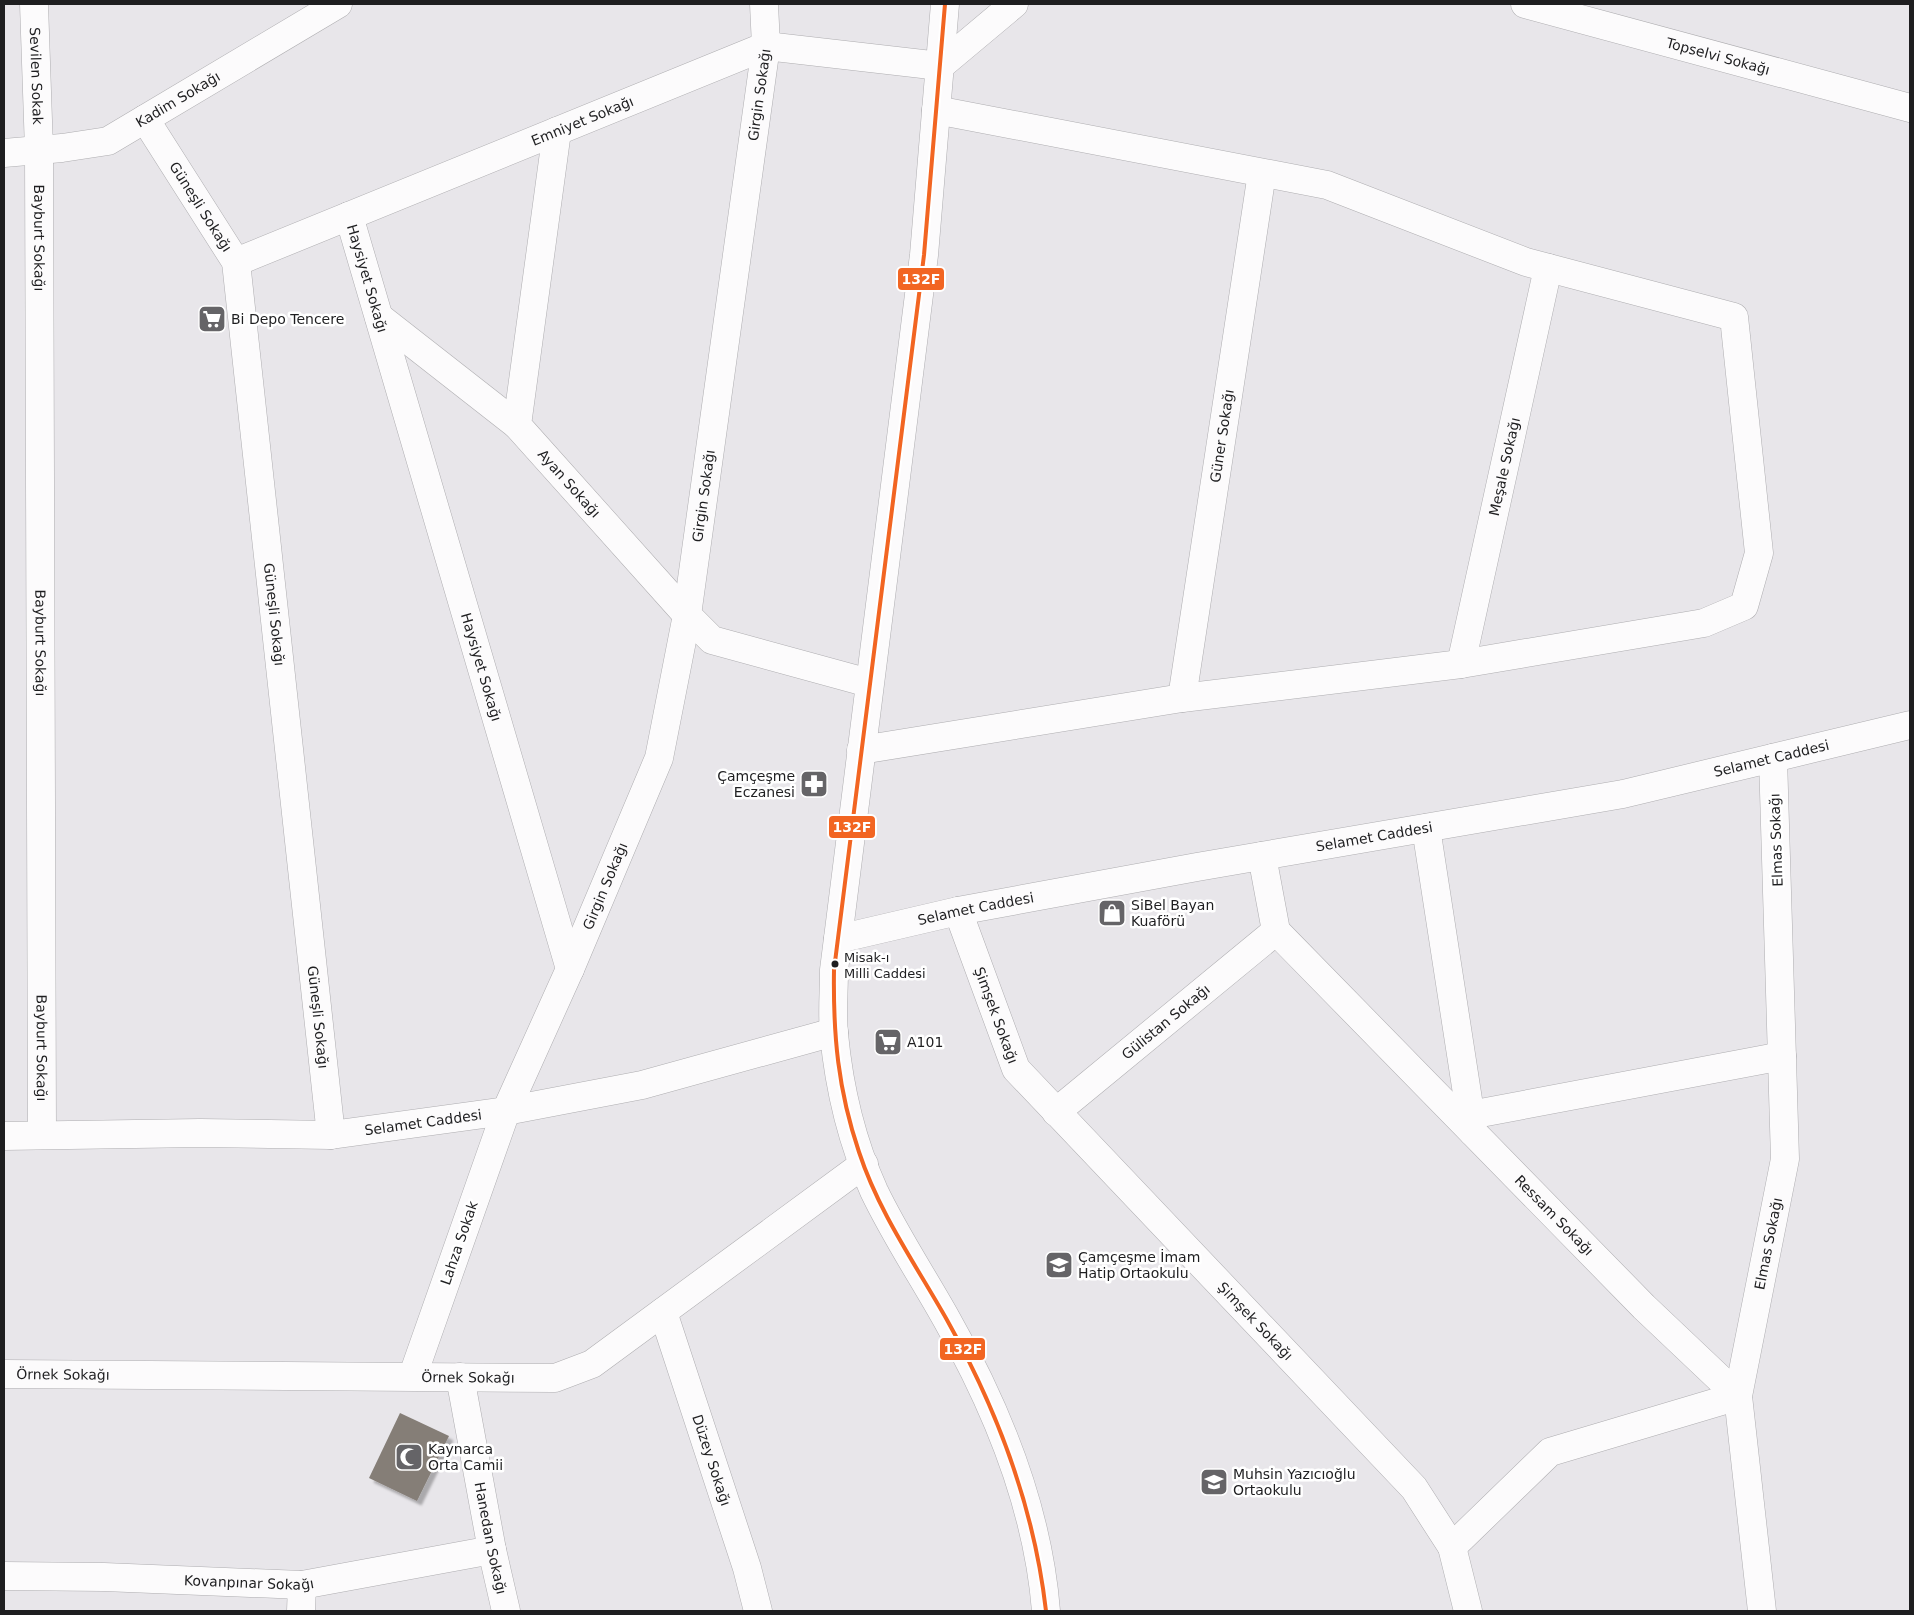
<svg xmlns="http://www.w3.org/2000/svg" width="1914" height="1615" viewBox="0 0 1914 1615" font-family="'DejaVu Sans',sans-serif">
  <defs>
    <filter id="shadow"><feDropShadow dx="4.5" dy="4.5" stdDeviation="1" flood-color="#0004"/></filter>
  </defs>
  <rect width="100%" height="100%" fill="#e8e6ea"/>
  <path fill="#857e77" filter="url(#shadow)" d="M400 1413 449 1436 417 1501 369 1478Z"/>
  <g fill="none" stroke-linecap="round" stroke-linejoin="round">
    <defs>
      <g id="minor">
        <path id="s1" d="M34 4 39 150 42 1135"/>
        <path d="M945 4 924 255 834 970C834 991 832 1013 834 1034 839 1087 852 1142 874 1191 895 1235 923 1277 947 1320 997 1408 1038 1509 1046 1611"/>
        <path id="s2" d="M1525 4 1910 108"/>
        <path id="s3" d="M145 119 236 262 331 1135"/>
        <path id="s4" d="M557 131 517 425 687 615 712 640 869 683"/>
        <path id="s5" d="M4 153 62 148 108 141 338 4"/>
        <path id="s6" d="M349 216 570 969 506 1111 413 1375"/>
        <path id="s7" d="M236 262 766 46 940 66 1014 4"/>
        <path d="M379 317 517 425"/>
        <path id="s8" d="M1461 664 1548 268"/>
        <path id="s9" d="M1182 698 1262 173"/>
        <path d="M861 750 1182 698 1461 664 1704 623 1744 606 1759 553 1734 317 1526 262 1327 185 936 110"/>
        <path d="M1426 828 1473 1132"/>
        <path id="s10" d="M1262 856 1276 931 1644 1307 1738 1396 1762 1611"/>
        <path id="s11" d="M958 911 1016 1069 1414 1488 1452 1547 1468 1611"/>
        <path id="s12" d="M838 939 958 911 1197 867 1623 794 1910 725"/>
        <path id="s13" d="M570 969 659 758 687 615 766 46 764 4"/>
        <path id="s14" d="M1056 1112 1276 931"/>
        <path d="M1470 1115 1782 1056"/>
        <path id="s15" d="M4 1136 200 1133 331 1135 506 1111 642 1085 834 1032"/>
        <path id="s16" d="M663 1312 747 1568 758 1611"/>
        <path id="s17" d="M4 1374 555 1378 592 1364 864 1164"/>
        <path id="s18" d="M460 1377 492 1550 506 1611"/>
        <path id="s19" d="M1452 1547 1550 1452 1738 1396 1785 1159 1773 758"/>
        <path id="s20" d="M4 1576 104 1577 302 1585 492 1550"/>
        <path d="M301 1611 302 1585"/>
      </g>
    </defs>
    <use href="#minor" stroke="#aeadb0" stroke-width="29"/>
    <use href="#minor" stroke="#fcfbfc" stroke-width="28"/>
    <defs>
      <path id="bus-1" d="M945 4 924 255 834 970C833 1035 838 1090 859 1152 879 1213 916 1265 947 1320 998 1411 1034 1506 1046 1611"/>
    </defs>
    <use href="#bus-1" stroke="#fff" stroke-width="8"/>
    <use href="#bus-1" stroke="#f26522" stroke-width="4"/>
  </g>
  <defs>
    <symbol id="supermarket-square" viewBox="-11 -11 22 22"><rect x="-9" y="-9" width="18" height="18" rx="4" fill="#656467" stroke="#fff"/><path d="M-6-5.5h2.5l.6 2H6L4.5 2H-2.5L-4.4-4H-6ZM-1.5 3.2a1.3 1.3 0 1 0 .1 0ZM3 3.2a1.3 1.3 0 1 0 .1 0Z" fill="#fff"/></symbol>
    <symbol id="pharmacy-square" viewBox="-11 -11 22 22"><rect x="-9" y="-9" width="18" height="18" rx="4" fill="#656467" stroke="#fff"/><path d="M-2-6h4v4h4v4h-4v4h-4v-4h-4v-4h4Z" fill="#fff"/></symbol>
    <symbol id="shop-square" viewBox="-11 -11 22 22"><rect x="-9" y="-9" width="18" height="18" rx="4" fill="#656467" stroke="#fff"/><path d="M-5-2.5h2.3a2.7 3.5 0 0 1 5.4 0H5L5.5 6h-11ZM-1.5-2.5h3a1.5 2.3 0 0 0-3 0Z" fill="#fff"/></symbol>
    <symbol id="school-square" viewBox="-11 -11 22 22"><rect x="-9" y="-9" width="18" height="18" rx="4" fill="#656467" stroke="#fff"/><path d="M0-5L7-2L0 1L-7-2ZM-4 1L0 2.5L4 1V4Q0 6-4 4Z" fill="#fff"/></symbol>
    <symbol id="mosque-square" viewBox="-11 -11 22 22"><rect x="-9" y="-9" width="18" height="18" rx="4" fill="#656467" stroke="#fff"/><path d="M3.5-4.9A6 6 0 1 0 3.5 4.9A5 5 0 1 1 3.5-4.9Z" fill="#fff"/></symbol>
  </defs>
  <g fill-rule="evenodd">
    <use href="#supermarket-square" x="196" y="303" width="32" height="32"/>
    <use href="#pharmacy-square" x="798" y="768" width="32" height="32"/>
    <use href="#shop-square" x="1096" y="897" width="32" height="32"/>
    <use href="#supermarket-square" x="872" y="1026" width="32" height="32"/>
    <use href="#school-square" x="1043" y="1249" width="32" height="32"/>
    <use href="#mosque-square" x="393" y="1441" width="32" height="32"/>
    <use href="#school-square" x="1198" y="1466" width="32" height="32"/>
  </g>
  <circle fill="#1e1e20" stroke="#fff" stroke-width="2" cx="835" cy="964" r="4.5"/>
  <g text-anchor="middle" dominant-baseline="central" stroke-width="5" stroke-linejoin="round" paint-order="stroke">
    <g font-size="13" fill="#1e1e20" stroke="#fff" text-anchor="start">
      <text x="844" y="957">Misak-ı<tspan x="844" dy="16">Milli Caddesi</tspan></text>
    </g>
    <g font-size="14" fill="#1e1e20" stroke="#fff">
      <text stroke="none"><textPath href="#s2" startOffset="200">Topselvi Sokağı</textPath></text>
      <text stroke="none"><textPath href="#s1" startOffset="72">Sevilen Sokak</textPath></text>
      <text stroke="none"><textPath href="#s13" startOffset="900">Girgin Sokağı</textPath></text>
      <text stroke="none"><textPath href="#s5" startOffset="186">Kadim Sokağı</textPath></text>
      <text stroke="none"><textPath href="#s7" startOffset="374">Emniyet Sokağı</textPath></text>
      <text stroke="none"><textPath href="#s3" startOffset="104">Güneşli Sokağı</textPath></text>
      <text stroke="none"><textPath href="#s1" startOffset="234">Bayburt Sokağı</textPath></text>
      <text stroke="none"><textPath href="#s6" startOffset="65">Haysiyet Sokağı</textPath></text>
      <text stroke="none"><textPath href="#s9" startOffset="265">Güner Sokağı</textPath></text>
      <text stroke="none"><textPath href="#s8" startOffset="202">Meşale Sokağı</textPath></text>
      <text stroke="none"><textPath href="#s4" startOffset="375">Ayan Sokağı</textPath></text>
      <text stroke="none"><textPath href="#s13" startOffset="495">Girgin Sokağı</textPath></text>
      <text stroke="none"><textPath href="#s3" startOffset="524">Güneşli Sokağı</textPath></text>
      <text stroke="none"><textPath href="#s1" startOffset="639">Bayburt Sokağı</textPath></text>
      <text stroke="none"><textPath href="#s6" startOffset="470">Haysiyet Sokağı</textPath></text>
      <text stroke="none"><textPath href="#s12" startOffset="951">Selamet Caddesi</textPath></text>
      <text stroke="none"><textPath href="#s12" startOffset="546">Selamet Caddesi</textPath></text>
      <text transform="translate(1776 840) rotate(-92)">Elmas Sokağı</text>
      <text stroke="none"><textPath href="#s13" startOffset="90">Girgin Sokağı</textPath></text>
      <text stroke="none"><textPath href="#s12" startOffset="141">Selamet Caddesi</textPath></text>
      <text stroke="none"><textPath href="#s11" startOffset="111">Şimşek Sokağı</textPath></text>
      <text stroke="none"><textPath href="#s3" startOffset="929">Güneşli Sokağı</textPath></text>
      <text stroke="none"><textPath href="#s14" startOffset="142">Gülistan Sokağı</textPath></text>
      <text stroke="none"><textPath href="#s1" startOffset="1044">Bayburt Sokağı</textPath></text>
      <text stroke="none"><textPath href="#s15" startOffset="420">Selamet Caddesi</textPath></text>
      <text stroke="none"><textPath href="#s10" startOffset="474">Ressam Sokağı</textPath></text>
      <text transform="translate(459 1243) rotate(-71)">Lahza Sokak</text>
      <text stroke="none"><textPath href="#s19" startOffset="488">Elmas Sokağı</textPath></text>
      <text stroke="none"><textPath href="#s11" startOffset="516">Şimşek Sokağı</textPath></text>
      <text stroke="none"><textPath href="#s17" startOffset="59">Örnek Sokağı</textPath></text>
      <text stroke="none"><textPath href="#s17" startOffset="464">Örnek Sokağı</textPath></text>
      <text stroke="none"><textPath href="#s16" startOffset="156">Düzey Sokağı</textPath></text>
      <text stroke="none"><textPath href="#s18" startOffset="164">Hanedan Sokağı</textPath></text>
      <text stroke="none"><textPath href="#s20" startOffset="245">Kovanpınar Sokağı</textPath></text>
    </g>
    <g font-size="14" fill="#1e1e20" stroke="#fff" text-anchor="start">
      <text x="231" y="319">Bi Depo Tencere</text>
      <text x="795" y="776" text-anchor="end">Çamçeşme<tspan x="795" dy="16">Eczanesi</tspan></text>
      <text x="1131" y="905">SiBel Bayan<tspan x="1131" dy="16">Kuaförü</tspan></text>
      <text x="907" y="1042">A101</text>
      <text x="1078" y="1257">Çamçeşme İmam<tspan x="1078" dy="16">Hatip Ortaokulu</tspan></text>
      <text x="428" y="1449">Kaynarca<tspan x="428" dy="16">Orta Camii</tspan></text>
      <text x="1233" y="1474">Muhsin Yazıcıoğlu<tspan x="1233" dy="16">Ortaokulu</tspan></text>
    </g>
  </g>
  <g stroke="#fff" stroke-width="2">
    <rect x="897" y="267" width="48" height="24" rx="5" fill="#f26522"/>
    <rect x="828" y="815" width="48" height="24" rx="5" fill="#f26522"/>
    <rect x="939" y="1337" width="47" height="24" rx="5" fill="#f26522"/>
  </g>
  <g font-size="14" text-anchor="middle" font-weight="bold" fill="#fff">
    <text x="921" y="284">132F</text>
    <text x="852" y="832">132F</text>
    <text x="963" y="1354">132F</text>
  </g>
  <rect width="1914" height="1615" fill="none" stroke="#1e1e20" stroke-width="10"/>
</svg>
